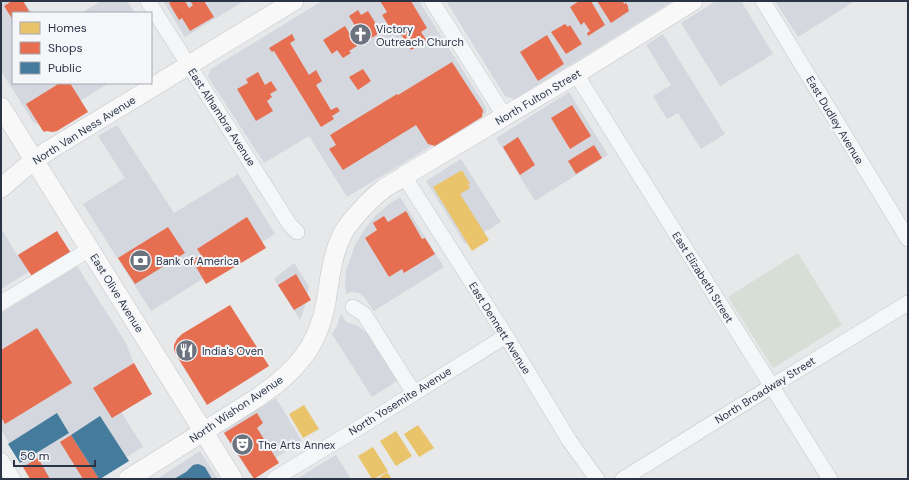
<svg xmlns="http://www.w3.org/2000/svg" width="909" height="480" viewBox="0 0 909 480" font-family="'DM Sans',sans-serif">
  <rect width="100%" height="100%" fill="#e6e8ea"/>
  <path fill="#d4d7dd" d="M1 1H24L32 13H13V83H109L41 125 34 123 1 71Z
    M101 1H127L135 13H81Z
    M163 1H244L185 37Z
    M322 1H419L486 107V113L347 197 309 136 264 163 208 77 211 69Z
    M446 1H673L515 99 505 96Z
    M716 1H741L773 54 720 86 681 23Z
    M775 1H855L798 37Z
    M663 34 725 134 701 149 678 113 667 119 653 96 671 85 646 45Z
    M569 92 608 155 535 201 496 138Z
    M117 125 174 213 238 174 275 234 151 311 83 204 125 178 98 136Z
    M461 159 501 222 465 244 426 181Z
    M400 197 444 267 374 311 364 297 359 293 352 292 346 294 345 286 346 271 355 245 364 230 375 216 388 205Z
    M1 228 17 255 57 231 67 248 1 289Z
    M294 263 309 286 306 303 300 320 274 279Z
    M77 266 126 343 135 367 147 385 117 405 143 447 91 479H32L1 430V313Z
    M341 314 346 322 358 326 367 333 397 381 372 397 332 334 337 326Z
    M276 398 302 441 250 474 223 432Z
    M200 451 218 479H157Z
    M336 455 351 479H297L319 465Z"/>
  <path fill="#d6ded6" d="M798 253 842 325 773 368 728 297Z"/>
  <path fill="#e9c46a" d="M462 170 470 184 468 185 470 188 460 194 489 240 472 251 433 187Z
    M304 405 319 429 303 438 289 414Z
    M418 425 434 448 419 457 404 434Z
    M396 431 412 456 396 466 380 441Z
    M373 447 388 471 374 479H372L358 456Z
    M387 472 392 479H380L379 478Z"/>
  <path fill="#e76f51" d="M12 1H23L30 13H13V20L4 6Z
    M173 1H185L189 8 193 5 190 1H204L214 17 190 31 182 18 179 20 169 3Z
    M380 1H411L427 28 421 32 427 41 411 50 399 31 394 34 382 15 387 12Z
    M579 1H591L605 25 588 36 587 33 590 31 584 22 581 25 570 7Z
    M597 1H623L624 4 626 3 628 6V8L629 11 611 23Z
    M358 10 361 15 368 11 381 32 365 42 349 16Z
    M565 24 568 27 570 25 582 44 566 54 551 32Z
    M345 26 357 46 349 51 351 53 343 58 337 50 332 54 323 40Z
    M292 34 295 40 290 43 309 75 316 70 322 81 316 85 331 110 337 107 340 111 332 116 334 119 321 127 274 51 272 52 269 48Z
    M547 35 564 64 538 81 520 52Z
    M452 62 483 110 482 117 435 146 428 144 416 125 343 170 329 149 336 145 330 135 397 94 398 95Z
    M363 69 371 81 358 90 349 77Z
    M258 72 265 85 271 81 277 90 270 94 272 97 267 101 273 111 256 121 237 89 248 83 246 79Z
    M60 83H70L88 112 57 131 53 132 46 131 45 132 43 131 26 104Z
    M572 105 591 136 570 149 551 118Z
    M518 137 535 165 520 175 503 147Z
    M594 145 602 158 576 174 568 161Z
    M406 211 422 239 425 238 435 254 404 273 402 269 389 277 365 238 377 230 373 223 384 216 388 222Z
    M247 217 266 248 206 284 192 260 201 255 197 249Z
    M168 227 185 253 135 284 118 258Z
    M57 231 71 253 33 278 18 255Z
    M296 274 311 300 294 310 278 285Z
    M230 305 269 366 207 405 175 353 174 349V345L177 339 182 334Z
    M37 328 72 383 5 424 1 417V350Z
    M134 363 152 394 112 418 93 388Z
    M257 413 263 423 257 428 279 463 254 479 224 433Z
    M71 435 99 479H83L60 442Z
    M38 458 50 479H30L23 467Z"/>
  <path fill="#457b9d" d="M57 413 69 433 20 463 8 444Z
    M100 416 129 461 100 479H99L71 435Z
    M198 464 201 465 205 467 212 479H174L186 472 193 465Z"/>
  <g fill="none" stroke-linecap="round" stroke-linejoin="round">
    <defs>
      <path id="minor" d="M148 1 290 225 297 232
        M432 1 505 117
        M763 1 908 239
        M576 74 830 479
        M404 176 506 336 569 440 597 479
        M1 303 90 249
        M353 307 364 314 414 393
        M1 460 13 479
        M274 479 365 424 506 336
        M623 479 772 386 908 303"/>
      <path id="major" d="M1 107 233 479
        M1 188 34 160 51 149 294 1
        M128 479 257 398C294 373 318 348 326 302 330 278 332 253 344 231 352 219 369 200 381 191 388 185 397 181 404 176L576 74 693 1"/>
    </defs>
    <use href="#minor" stroke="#c4c6c8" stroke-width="16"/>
    <use href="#major" stroke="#c2c5c8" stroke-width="20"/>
    <use href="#minor" stroke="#f5f6f7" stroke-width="15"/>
    <use href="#major" stroke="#f8f8f8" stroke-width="19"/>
  </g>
  <defs>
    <symbol id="church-disc" viewBox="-11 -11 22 22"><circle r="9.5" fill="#6c737f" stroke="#f4f6f9"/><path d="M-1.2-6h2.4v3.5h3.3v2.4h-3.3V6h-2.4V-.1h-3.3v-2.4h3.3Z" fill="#fff"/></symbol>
    <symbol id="bank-disc" viewBox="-11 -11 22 22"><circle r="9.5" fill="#6c737f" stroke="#f4f6f9"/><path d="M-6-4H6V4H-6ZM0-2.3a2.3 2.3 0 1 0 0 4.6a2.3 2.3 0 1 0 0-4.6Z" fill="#fff"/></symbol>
    <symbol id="restaurant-disc" viewBox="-11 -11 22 22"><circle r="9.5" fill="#6c737f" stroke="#f4f6f9"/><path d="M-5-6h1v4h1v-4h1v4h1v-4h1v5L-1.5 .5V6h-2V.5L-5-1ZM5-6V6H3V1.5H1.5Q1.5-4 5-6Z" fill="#fff"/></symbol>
    <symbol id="theatre-disc" viewBox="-11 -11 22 22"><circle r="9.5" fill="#6c737f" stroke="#f4f6f9"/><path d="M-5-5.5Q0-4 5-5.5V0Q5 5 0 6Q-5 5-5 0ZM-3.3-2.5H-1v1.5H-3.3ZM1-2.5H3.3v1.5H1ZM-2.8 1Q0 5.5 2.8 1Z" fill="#fff"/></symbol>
  </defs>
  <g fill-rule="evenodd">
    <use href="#church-disc" x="348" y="22" width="25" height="25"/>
    <use href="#bank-disc" x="128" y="248" width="25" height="25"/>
    <use href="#restaurant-disc" x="174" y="338" width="25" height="25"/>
    <use href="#theatre-disc" x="230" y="432" width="25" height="25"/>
  </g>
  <g text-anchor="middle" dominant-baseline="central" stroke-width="4" stroke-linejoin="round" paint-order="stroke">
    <g font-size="11" fill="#2b3445" stroke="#f4f6f9" text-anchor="start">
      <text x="376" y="29">Victory<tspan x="376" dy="13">Outreach Church</tspan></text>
      <text x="156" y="261">Bank of America</text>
      <text x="202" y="351">India's Oven</text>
      <text x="258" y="445">The Arts Annex</text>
    </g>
    <g font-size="11" fill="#2b3445" stroke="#f4f6f9">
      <text transform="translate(538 97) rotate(-31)">North Fulton Street</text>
      <text transform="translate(222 117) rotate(57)">East Alhambra Avenue</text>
      <text transform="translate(835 120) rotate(59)">East Dudley Avenue</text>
      <text transform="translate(84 130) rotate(-32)">North Van Ness Avenue</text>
      <text transform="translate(703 277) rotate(58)">East Elizabeth Street</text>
      <text transform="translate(117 293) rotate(58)">East Olive Avenue</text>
      <text transform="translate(500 328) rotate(58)">East Dennett Avenue</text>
      <text transform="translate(765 390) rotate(-32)">North Broadway Street</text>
      <text transform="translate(400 401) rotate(-32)">North Yosemite Avenue</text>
      <text transform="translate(236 409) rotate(-34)">North Wishon Avenue</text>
    </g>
  </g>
  <rect width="909" height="480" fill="none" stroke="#2b3445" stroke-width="4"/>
  <rect x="12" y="12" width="140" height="72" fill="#f4f6f9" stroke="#a4a8b1"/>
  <rect x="20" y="22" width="20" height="12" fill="#e9c46a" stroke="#a4a8b1"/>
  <text x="48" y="32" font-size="12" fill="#2b3445">Homes</text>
  <rect x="20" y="42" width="20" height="12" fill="#e76f51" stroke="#a4a8b1"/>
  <text x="48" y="52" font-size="12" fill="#2b3445">Shops</text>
  <rect x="20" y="62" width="20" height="12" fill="#457b9d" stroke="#a4a8b1"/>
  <text x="48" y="72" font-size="12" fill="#2b3445">Public</text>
  <path d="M14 460v6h81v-6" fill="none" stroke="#2b3445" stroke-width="2"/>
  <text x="20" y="460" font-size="12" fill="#2b3445" stroke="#f4f6f9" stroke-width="3" paint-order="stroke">50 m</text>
</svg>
